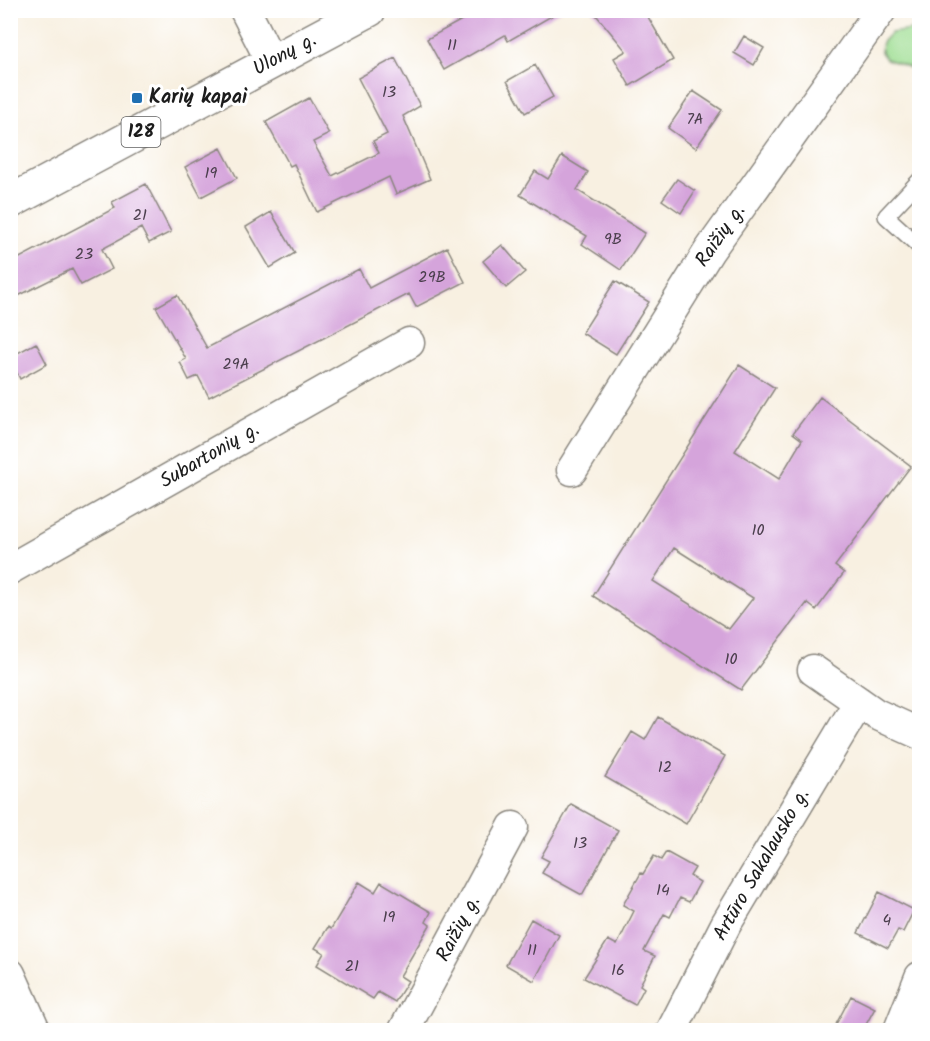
<svg xmlns="http://www.w3.org/2000/svg" width="930" height="1041" viewBox="0 0 930 1041" font-family="Kalam,sans-serif">
  <rect width="100%" height="100%" fill="#fff"/>
  <filter id="ink" filterUnits="userSpaceOnUse"><feTurbulence type="fractalNoise" baseFrequency=".0167" numOctaves="2"/><feDisplacementMap in="SourceGraphic" scale="12" xChannelSelector="R" yChannelSelector="G"/><feConvolveMatrix kernelMatrix="1 2 1 2 8 2 1 2 1" color-interpolation-filters="sRGB"/></filter>
  <filter id="wash" filterUnits="userSpaceOnUse"><feTurbulence type="fractalNoise" baseFrequency=".008" numOctaves="4" result="noise"/><feDisplacementMap in="SourceGraphic" scale="24" xChannelSelector="R" yChannelSelector="G"/><feGaussianBlur stdDeviation="1.35" result="paint"/><feColorMatrix in="noise" values="0 0 0 0 0 0 0 0 0 0 0 0 0 0 0 0 0 1.4 0 .05"/><feComposite in="paint" operator="in"/></filter>
  <g filter="url(#wash)">
    <rect width="100%" height="100%" fill="#f8f0e1"/>
    <path fill="#9fde93" stroke="#5e7d58" stroke-width="1.5" d="M918 29 919 71 886 59 881 52 882 42 891 33Z"/>
    <g id="blocks">
      <path fill="#d5a4db" fill-rule="evenodd" d="M480 10H562L508 41 505 35 444 70 427 39Z
        M592 10H644L673 60 630 86 614 58 626 51Z
        M744 36 764 48 754 65 734 53Z
        M395 58 420 106 403 116 430 179 396 194 389 177 317 212 294 164 290 166 266 122 309 98 329 134 313 142 332 176 379 153 373 141 387 134 358 78Z
        M535 65 553 97 525 113 507 81Z
        M693 91 722 110 696 148 668 128Z
        M221 148 237 178 201 197 185 167Z
        M562 156 588 172 577 190 645 233 621 270 582 244 587 236 520 195 535 171 548 179Z
        M677 179 695 191 681 213 662 200Z
        M146 184 171 232 149 243 141 228 102 249 112 269 81 285 72 269 10 300V263L115 208 112 202Z
        M271 212 295 253 270 268 246 227Z
        M502 245 525 272 506 288 483 261Z
        M447 247 465 282 416 307 409 294 209 397 198 376 189 380 180 362 186 359 156 307 177 295 207 348 359 269 369 288Z
        M615 281 649 302 616 354 582 333Z
        M36 343 47 364 20 379 10 357Z
        M739 365 775 388 735 451 779 479 802 440 793 433 820 397 911 466 835 566 844 573 816 610 807 603 741 690 593 596ZM674 548 753 598 729 629 653 581Z
        M658 717 725 756 686 824 605 777 632 732 645 740Z
        M571 804 618 830 582 895 542 873 549 861 541 857Z
        M666 852 695 868 690 876 700 882 689 902 680 898 670 917 664 914 644 951 655 956 640 985 644 988 635 1005 584 978 608 940 617 945 634 911 623 905 641 873 643 874 654 856 661 860Z
        M359 882 375 892 381 882 431 912 426 922 430 925 400 976 408 981 395 1002 378 992 373 999 317 965 324 953 315 948 328 927 331 929Z
        M879 892 914 910 903 932 898 930 888 948 858 933Z
        M531 919 559 935 534 981 506 965Z
        M851 996 875 1008 863 1030H833Z"/>
    </g>
  </g>
  <g filter="url(#ink)">
    <use href="#blocks" fill-opacity="0" stroke="#8a867e" stroke-width="1.5"/>
    <g fill="none" stroke-linecap="round" stroke-linejoin="round">
      <defs>
        <path id="service" d="M920 180 886 216 920 247"/>
        <path id="minor" d="M245 10 272 63
          M572 470 709 251 881 10
          M10 569 409 343
          M813 670 876 714 920 734
          M10 974 35 1030
          M404 1030 513 827
          M672 1030 726 924 859 702
          M899 1030 920 977"/>
        <path id="primary" d="M10 202 369 10"/>
      </defs>
      <use href="#service" stroke="#8a867e" stroke-width="18"/>
      <use href="#minor" stroke="#8a867e" stroke-width="33"/>
      <use href="#primary" stroke="#8a867e" stroke-width="36"/>
      <use href="#service" stroke="#fff" stroke-width="15"/>
      <use href="#minor" stroke="#fff" stroke-width="30"/>
      <use href="#primary" stroke="#fff" stroke-width="33"/>
    </g>
  </g>
  <rect fill="#1f6fb2" stroke="#fff" stroke-width="2" x="131" y="92" width="12" height="12" rx="3"/>
  <g text-anchor="middle" dominant-baseline="central" stroke-width="6" stroke-linejoin="round" paint-order="stroke">
    <g font-size="16" fill="#4a3e4c">
      <text x="452" y="45">11</text>
      <text x="389" y="92">13</text>
      <text x="695" y="119">7A</text>
      <text x="211" y="173">19</text>
      <text x="140" y="215">21</text>
      <text x="613" y="239">9B</text>
      <text x="84" y="254">23</text>
      <text x="432" y="277">29B</text>
      <text x="236" y="364">29A</text>
      <text x="758" y="530">10</text>
      <text x="731" y="659">10</text>
      <text x="665" y="767">12</text>
      <text x="580" y="843">13</text>
      <text x="663" y="890">14</text>
      <text x="389" y="917">19</text>
      <text x="887" y="920">4</text>
      <text x="532" y="950">11</text>
      <text x="352" y="966">21</text>
      <text x="618" y="970">16</text>
    </g>
    <rect fill="#fff" stroke="#606060" stroke-width="1.5" x="121.5" y="117" width="39" height="30" rx="4.5"/>
    <g font-size="18" font-weight="bold" fill="#1c1c1c">
      <text x="141" y="132">128</text>
    </g>
    <g font-size="20" fill="#1c1c1c" stroke="#fff">
      <text transform="translate(285 55) rotate(-28)">Ulonų g.</text>
      <text transform="translate(721 236) rotate(-55)">Raižių g.</text>
      <text transform="translate(210 456) rotate(-30)">Subartonių g.</text>
      <text transform="translate(762 865) rotate(-60)">Artūro Sakalausko g.</text>
      <text transform="translate(459 929) rotate(-62)">Raižių g.</text>
    </g>
    <g font-size="20" font-weight="bold" fill="#1c1c1c" stroke="#fff" text-anchor="start">
      <text x="149" y="98">Karių kapai</text>
    </g>
  </g>
  <rect width="930" height="1041" fill="none" stroke="#fff" stroke-width="36"/>
</svg>
